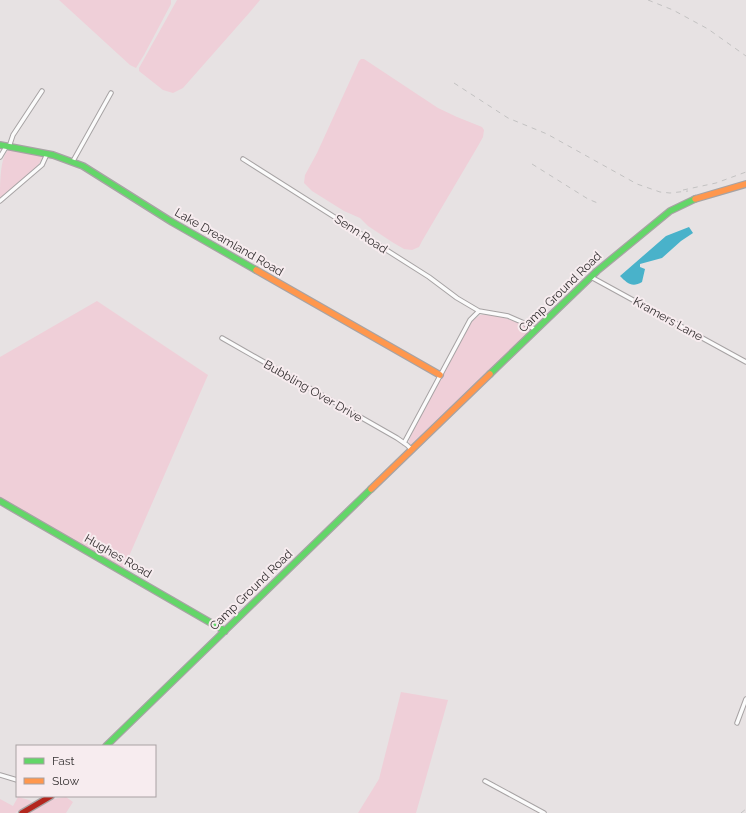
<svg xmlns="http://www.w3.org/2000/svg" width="746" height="813" viewBox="0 0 746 813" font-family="Raleway,sans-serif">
  <rect width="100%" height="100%" fill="#e7e2e3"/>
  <path fill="#efcfd8" d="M59 0H171V4L144 55 136 68 130 65Z
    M177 0H260L250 12 183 88 173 93 163 90 139 71V68Z
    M361 59H364L438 108 457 117 482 127 484 130 483 137 478 146 422 241 419 247 412 250 404 249 392 242 368 226 360 218 344 211 312 191 304 183 305 175 317 153 359 61Z
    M9 150 40 155 42 157C42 167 9 191 0 198 0 186 0 154 9 150Z
    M97 301 208 375 123 570 0 500V357Z
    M489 314C496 315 524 322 527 329 528 331 527 333 526 335L414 444H410L409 441 413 429 472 321 480 315Z
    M401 692 448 700 416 813H358L379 779Z
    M18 797 29 800 32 802V804L15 813H0V799L13 806Z
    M66 797 73 802 66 813H29L53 799Z"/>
  <path fill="#49b2ca" d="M689 227 693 233 681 241 662 258 640 264V267L645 269 642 282C632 288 627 283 620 276L666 236Z"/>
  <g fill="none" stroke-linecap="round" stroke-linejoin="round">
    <defs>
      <path id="street" d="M9 147 13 135 42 91
        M0 157 6 147
        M243 159 429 277 457 298 479 311 508 316 524 323 536 330
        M73 161 111 93
        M0 201 42 165 47 154
        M591 277 746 362
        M222 338 397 438 407 445 412 450
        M404 443 470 320 479 311
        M737 723 746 699
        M0 775 17 780
        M485 781 544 813"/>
      <path id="fast" d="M0 145 53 155 83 166 172 222 256 270
        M490 374 597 271 670 211 695 199
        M0 501 225 631
        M106 746 371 489"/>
      <path id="slow" d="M695 199 746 184
        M256 270 440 375
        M371 489 490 374"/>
      <path id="jam" d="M22 813 51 796"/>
    </defs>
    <use href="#street" stroke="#a7a3a4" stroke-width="5.5"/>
    <use href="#fast" stroke="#a7a3a4" stroke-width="8"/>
    <use href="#slow" stroke="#a7a3a4" stroke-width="8"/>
    <use href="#jam" stroke="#a7a3a4" stroke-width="8"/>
    <use href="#street" stroke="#fbfbfb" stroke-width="3.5"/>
    <use href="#fast" stroke="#63d668" stroke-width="5.5"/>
    <use href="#slow" stroke="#ff974d" stroke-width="5.5"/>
    <use href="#jam" stroke="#b3261e" stroke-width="5.5"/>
    <path stroke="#c3c2c2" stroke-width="1" stroke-dasharray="5 5" stroke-linecap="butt" d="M648 0 673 10 708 29 746 56
      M454 83 508 118 547 134 637 184 660 192 670 193 688 191
      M532 164 588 199 600 204
      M683 190 716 183 746 172
      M741 813 746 809"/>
  </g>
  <g text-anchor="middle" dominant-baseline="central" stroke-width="4" stroke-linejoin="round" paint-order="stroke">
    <g font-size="12" fill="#353132" stroke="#f7ecef">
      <text transform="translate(361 234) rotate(33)">Senn Road</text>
      <text transform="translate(229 242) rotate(30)">Lake Dreamland Road</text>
      <text transform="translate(560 292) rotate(-44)">Camp Ground Road</text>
      <text transform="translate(668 319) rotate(29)">Kramers Lane</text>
      <text transform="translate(313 391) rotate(30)">Bubbling Over Drive</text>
      <text transform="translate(118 556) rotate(30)">Hughes Road</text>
      <text transform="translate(251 590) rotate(-44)">Camp Ground Road</text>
    </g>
  </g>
  <rect x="16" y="745" width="140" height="52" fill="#f7ecef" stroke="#a9a1a3"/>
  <rect x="24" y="758" width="20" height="6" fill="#63d668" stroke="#a9a1a3"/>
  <text x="52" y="765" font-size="12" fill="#353132">Fast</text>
  <rect x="24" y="778" width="20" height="6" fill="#ff974d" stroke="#a9a1a3"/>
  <text x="52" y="785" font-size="12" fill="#353132">Slow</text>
</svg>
